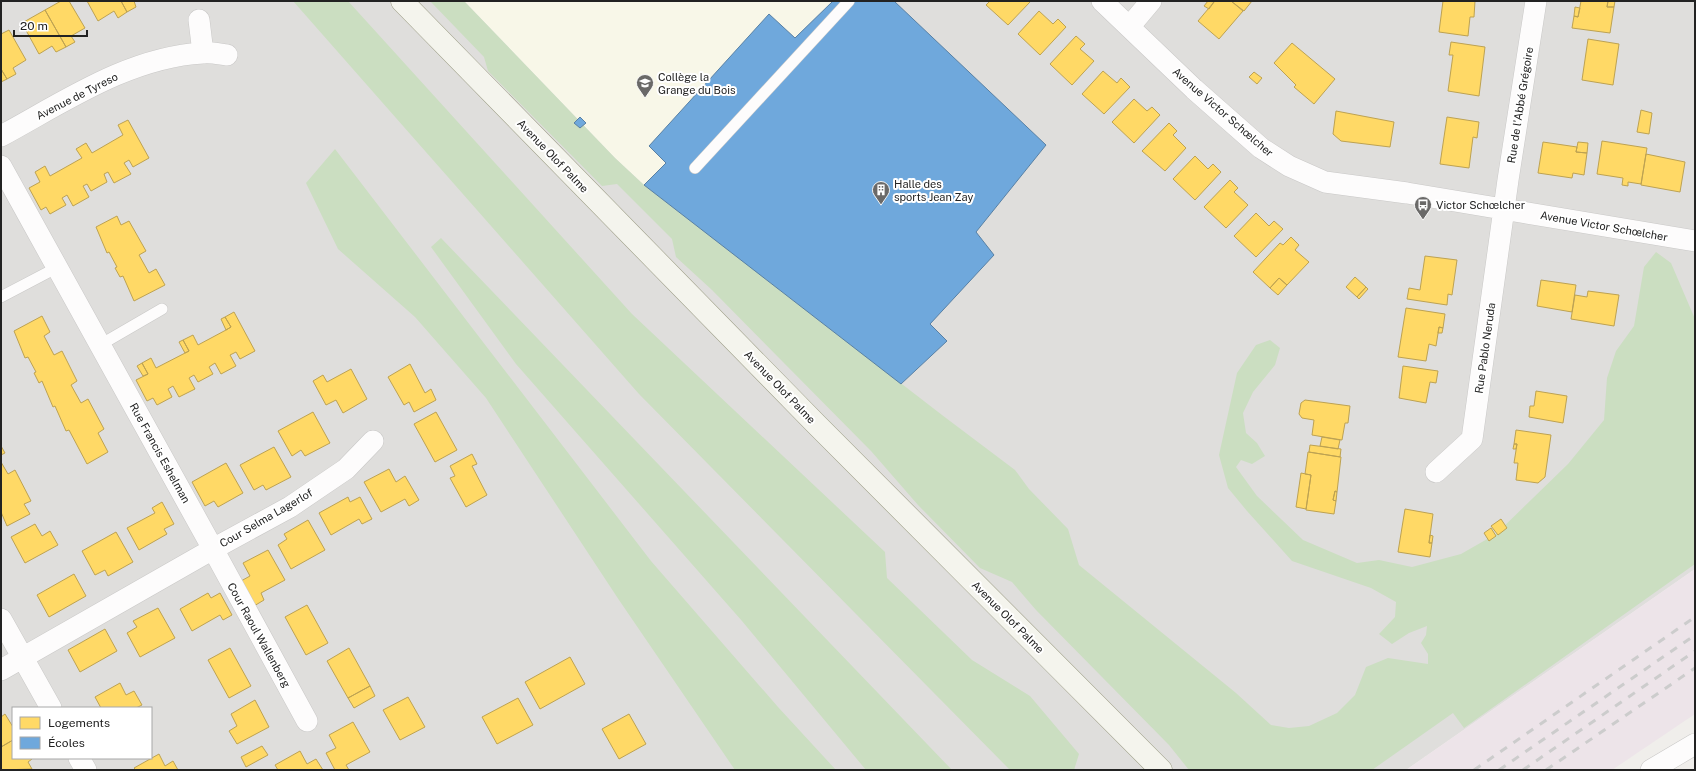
<svg xmlns="http://www.w3.org/2000/svg" width="1696" height="771" viewBox="0 0 1696 771" font-family="'Public Sans',sans-serif">
  <rect width="100%" height="100%" fill="#f0eeeb"/>
  <path fill="#dfdedc" fill-rule="evenodd" d="M1 1H1695V569L1406 770H1ZM13 708H151V758H13Z"/>
  <path fill="#ede4e9" d="M1695 569V714L1612 770H1406Z"/>
  <path fill="#f8f7e8" d="M464 1H833L644 185 615 158Z"/>
  <path fill="#cbdec1" d="M293 1H348L632 314 885 552 887 578 972 660 1030 696 1079 754 1074 770H1010L639 394Z
    M430 1H464L615 158 644 185 942 415 1015 470 1029 489 1068 529 1079 565 1236 693 1271 725 1289 728 1309 726 1337 713 1355 695 1366 667 1388 658 1428 664V654L1421 643 1426 635 1427 626 1409 633 1392 644 1379 634 1395 617 1396 602 1371 588 1292 561 1247 511 1228 488 1219 455 1237 373 1256 345 1270 340 1280 348 1275 365 1253 392 1243 413 1246 433 1257 443 1265 456 1252 464 1241 460 1236 467 1257 496 1303 540 1357 563 1379 560 1412 567 1461 554 1496 534 1568 464 1604 420 1607 378 1616 351 1634 326 1644 267 1656 252 1671 263 1695 319V564L1464 728 1453 713 1372 770H1189L1169 745 1036 610 1012 582 980 568 918 505 871 451 712 290 676 257 672 239 617 184 602 186 488 71 484 57Z
    M335 149 651 561 778 707 836 770H735L619 600 486 398 415 317 338 249 306 183Z
    M441 238 952 770H866L742 621 516 364 431 247Z"/>
  <path fill="#ffd966" stroke="#bda252" d="M61 1H69L85 28 71 36 75 42 66 47 45 10Z
    M87 1H121L127 12 118 18 114 11 98 21Z
    M121 1H134L136 7 127 12Z
    M990 1H1029L1030 2 1008 25 986 5Z
    M1208 1 1214 2 1209 9 1204 6Z
    M1213 1H1231L1243 11 1219 39 1198 21 1214 2Z
    M1231 1H1252L1244 11Z
    M1443 1H1475L1474 17H1470L1468 36 1439 32Z
    M1581 1H1608L1607 7H1614L1610 33 1572 28 1574 16 1578 17Z
    M1608 1H1615L1614 7H1607Z
    M1575 7 1580 8 1578 17 1574 16Z
    M45 10 66 47 56 52 52 46 39 54 22 23Z
    M1039 11 1053 24 1058 19 1066 27 1040 55 1018 34Z
    M9 30 26 60 13 68 16 74 7 79 1 69V34Z
    M1076 36 1085 44 1080 49 1094 61 1072 85 1050 64Z
    M1588 39 1619 44 1613 85 1582 80Z
    M1451 42 1485 47 1479 96 1448 91 1453 55H1449Z
    M1292 43 1335 79 1314 104 1294 87 1296 85 1274 63Z
    M1 69 7 79 1 82Z
    M1103 71 1117 83 1121 78 1130 87 1104 114 1082 94Z
    M1254 72 1262 78 1257 84 1249 77Z
    M842 96 890 141 895 135 904 144 907 141 921 154 918 157 927 165 921 171 938 187 943 183 975 212 951 238 962 248 906 308 788 198 818 165 789 138 824 99 832 107Z
    M1134 99 1147 111 1152 107 1160 115 1134 143 1112 122Z
    M1641 110 1652 113 1649 134 1637 132Z
    M1336 111 1394 122 1390 147 1341 141 1333 134Z
    M1447 117 1479 122 1477 138 1473 137 1469 168 1440 164Z
    M128 120 149 158 133 167 129 160 124 163 131 174 114 183 108 172 104 174 107 182 91 191 87 184 83 186 89 197 73 206 67 195 62 198 66 205 50 214 46 207 41 210 29 188 40 182 35 172 45 166 50 176 82 158 76 149 86 143 92 153 123 135 118 125Z
    M1169 123 1177 131 1173 135 1186 148 1165 171 1142 151Z
    M1602 141 1647 148 1641 184 1628 182V186L1622 185 1623 178 1597 174Z
    M1543 142 1577 147 1576 152 1587 153 1584 175 1573 173 1572 178 1538 173Z
    M1578 142 1588 143 1587 153 1576 152Z
    M1646 154 1685 162 1680 192 1641 185Z
    M1195 156 1208 169 1213 164 1221 172 1195 200 1173 179Z
    M1230 180 1238 188 1234 192 1248 205 1226 228 1204 207Z
    M1256 213 1269 226 1274 221 1283 229 1256 257 1234 236Z
    M117 216 121 225 129 221 146 251 139 255 149 273 156 269 165 285 134 301 123 276 120 277 115 268 117 267 109 252 107 253 96 227Z
    M1291 237 1299 245 1295 250 1309 262 1287 285 1279 278 1270 288 1253 272 1280 243 1283 245Z
    M1425 256 1457 260 1452 295 1448 294 1447 305 1407 299 1409 288 1420 290Z
    M1355 277 1366 287 1357 297 1346 287Z
    M1279 278 1287 285 1278 295 1270 288Z
    M1541 280 1576 285 1572 312 1537 306Z
    M1366 287 1368 289 1359 299 1357 297Z
    M1588 291 1619 295 1614 326 1571 319 1575 295 1587 297Z
    M1406 308 1445 314 1443 328 1439 327 1436 346 1429 344 1426 361 1398 357Z
    M234 312 255 351 240 359 236 352 230 355 236 366 221 374 215 363 209 367 213 374 198 382 194 375 189 378 195 389 179 397 173 386 168 389 172 397 157 405 153 398 147 401 136 380 148 374 142 363 151 358 156 368 189 351 183 340 193 335 198 345 226 330 231 327 225 317Z
    M42 316 50 332 44 336 54 355 62 351 77 381 71 385 81 403 88 399 104 429 98 433 108 452 87 464 69 430 66 431 55 406 53 407 42 381 39 383 34 373 36 372 28 357 25 358 14 331Z
    M225 317 231 327 226 330 221 319Z
    M1439 327 1443 328 1442 333H1438Z
    M183 340 189 351 185 353 179 342Z
    M142 363 148 374 143 376 137 366Z
    M410 364 425 393 431 389 436 400 414 412 409 402 404 405 388 377Z
    M1403 366 1438 371 1436 383 1430 382 1426 403 1399 398Z
    M351 369 367 399 343 413 336 400 326 405 313 381 323 375 327 382Z
    M1536 391 1567 396 1563 423 1529 417 1530 406H1534Z
    M1305 400 1350 406 1348 423H1345L1342 440 1312 435 1314 420 1302 418 1299 414 1301 403Z
    M313 412 330 443 305 456 301 450 292 456 278 431Z
    M436 412 457 450 435 462 414 424Z
    M1516 430 1551 435 1545 477 1538 483 1516 480 1518 463H1514L1517 444H1514Z
    M1322 437 1340 440 1338 449 1320 446Z
    M1514 444H1517L1516 449H1513Z
    M1310 445 1341 449 1340 457 1309 452Z
    M1 446 5 453 1 455Z
    M274 447 291 477 266 490 263 485 254 490 240 465Z
    M1308 452 1341 457 1337 492 1335 491 1333 500 1336 501 1334 514 1306 510 1311 475 1305 474Z
    M472 454 477 464 472 466 487 495 466 507 450 478 455 476 450 466Z
    M1 462 8 474 15 470 31 501 24 504 30 514 7 526 1 512Z
    M226 463 243 493 218 507 214 501 205 506 192 482Z
    M389 469 396 482 405 476 419 500 409 506 405 499 381 512 364 482Z
    M1301 473 1311 475 1306 509 1296 507Z
    M1335 491 1337 492 1336 501 1333 500Z
    M348 497 350 502 360 497 372 519 362 524 359 519 331 535 319 513Z
    M162 502 174 524 164 529 167 534 139 550 127 528 155 513 152 508Z
    M1405 509 1433 514 1429 543H1432L1430 557 1398 552Z
    M1501 519 1507 528 1498 535 1491 526Z
    M308 520 325 550 291 569 278 545 287 539 284 534Z
    M35 524 42 536 50 531 58 545 25 563 11 537Z
    M1491 528 1496 536 1489 541 1484 533Z
    M116 532 133 562 108 576 105 570 95 575 82 551Z
    M1430 535 1433 536 1432 543H1429Z
    M268 550 285 580 261 593 264 600 254 606 241 581 250 576 243 563Z
    M74 574 86 596 49 617 37 595Z
    M208 593 211 598 220 593 232 615 223 620 220 615 192 631 180 609Z
    M307 605 328 643 306 655 285 617Z
    M158 608 175 638 140 657 127 633 137 627 133 621Z
    M105 629 117 651 80 672 68 650Z
    M230 648 251 686 229 698 208 660Z
    M349 648 370 686 348 698 327 661Z
    M570 657 585 684 540 709 525 682Z
    M120 683 126 695 134 691 142 705 136 708H101L95 697Z
    M370 686 375 696 354 708 348 698Z
    M408 697 425 727 400 740 383 710Z
    M518 698 533 725 497 744 482 717Z
    M255 700 269 727 237 744 229 731 237 726 231 714Z
    M5 714 13 727V740L1 747V717Z
    M629 714 646 744 619 759 602 729Z
    M353 722 370 752 346 765 349 770H335L326 753 336 748 329 735Z
    M13 740V758H32V759L28 762 32 769 1 770V747Z
    M262 746 268 755 246 767 241 757Z
    M300 751 307 764 316 759 323 770H278L275 765Z
    M159 754 165 766 173 761 178 770H136L134 768Z"/>
  <path fill="#6fa8dc" stroke="#5880a4" d="M833 1H894L1046 145 976 232 994 255 930 324 947 341 901 384 644 185 666 163 649 146 769 14 795 38Z
    M580 117 586 123 580 128 574 123Z"/>
  <g fill="none" stroke-linecap="round" stroke-linejoin="round">
    <defs>
      <path id="lane" d="M695 168 849 1
        M1 297 58 267
        M100 345 162 309"/>
      <path id="street" d="M1102 1 1194 89 1261 148 1289 166 1325 182 1407 193 1695 241
        M199 20 203 53
        M1130 26 1151 1
        M1 136C64 102 129 57 203 53 210 52 219 54 227 55
        M1 166 213 549 1 670
        M1436 472 1472 439 1508 180 1536 1
        M1 619 51 708
        M307 721 213 549 290 507 346 469 373 441
        M79 758 86 770
        M1651 770 1695 744"/>
      <path id="secondary" d="M402 1 816 424 1161 770"/>
    </defs>
    <use href="#lane" stroke="#c9c8c7" stroke-width="12"/>
    <use href="#street" stroke="#c9c8c7" stroke-width="22"/>
    <use href="#secondary" stroke="#999a82" stroke-width="23"/>
    <use href="#lane" stroke="#fdfcfc" stroke-width="11"/>
    <use href="#street" stroke="#fdfcfc" stroke-width="21"/>
    <use href="#secondary" stroke="#f4f4ed" stroke-width="22"/>
    <path stroke="#ccc" stroke-width="3" stroke-dasharray="8 8" stroke-linecap="butt" d="M1474 770 1695 617
      M1499 770 1695 635
      M1523 770 1695 651
      M1546 770 1695 668"/>
  </g>
  <defs>
    <symbol id="school-pin" viewBox="-11 -11 22 30"><path d="M0 17L-7.5 6A9.5 9.5 0 1 1 7.5 6Z" fill="#6a6968" stroke="#fff"/><path d="M0-5L7-2L0 1L-7-2ZM-4 1L0 2.5L4 1V4Q0 6-4 4Z" fill="#fff"/></symbol>
    <symbol id="building-pin" viewBox="-11 -11 22 30"><path d="M0 17L-7.5 6A9.5 9.5 0 1 1 7.5 6Z" fill="#6a6968" stroke="#fff"/><path d="M-4-6H4V6H1V3H-1V6H-4ZM-2.5-4.3h1.7v1.8h-1.7ZM.8-4.3h1.7v1.8H.8ZM-2.5-1h1.7V.8h-1.7ZM.8-1h1.7V.8H.8Z" fill="#fff"/></symbol>
    <symbol id="bus-pin" viewBox="-11 -11 22 30"><path d="M0 17L-7.5 6A9.5 9.5 0 1 1 7.5 6Z" fill="#6a6968" stroke="#fff"/><path d="M-5-6H5V4H4V6H2V4H-2V6H-4V4H-5ZM-3.5-4V0h7V-4ZM-3.5 1.2v1.5H-2V1.2ZM2 1.2v1.5H3.5V1.2Z" fill="#fff"/></symbol>
  </defs>
  <g fill-rule="evenodd">
    <use href="#school-pin" x="635" y="73" width="20" height="27"/>
    <use href="#building-pin" x="871" y="180" width="20" height="27"/>
    <use href="#bus-pin" x="1413" y="195" width="20" height="27"/>
  </g>
  <g text-anchor="middle" dominant-baseline="central" stroke-width="4" stroke-linejoin="round" paint-order="stroke">
    <g font-size="11" fill="#222" stroke="#fff" text-anchor="start">
      <text x="658" y="77">Collège la<tspan x="658" dy="13">Grange du Bois</tspan></text>
      <text x="894" y="184">Halle des<tspan x="894" dy="13">sports Jean Zay</tspan></text>
      <text x="1436" y="205">Victor Schœlcher</text>
    </g>
    <g font-size="11" fill="#222" stroke="#fff">
      <text transform="translate(77 96) rotate(-27)">Avenue de Tyreso</text>
      <text transform="translate(1520 105) rotate(-81)">Rue de l'Abbé Grégoire</text>
      <text transform="translate(1223 112) rotate(41)">Avenue Victor Schœlcher</text>
      <text transform="translate(553 156) rotate(46)">Avenue Olof Palme</text>
      <text transform="translate(1604 226) rotate(10)">Avenue Victor Schœlcher</text>
      <text transform="translate(1485 348) rotate(-82)">Rue Pablo Neruda</text>
      <text transform="translate(780 387) rotate(46)">Avenue Olof Palme</text>
      <text transform="translate(160 453) rotate(61)">Rue Francis Eshelman</text>
      <text transform="translate(266 518) rotate(-30)">Cour Selma Lagerlof</text>
      <text transform="translate(1008 617) rotate(45)">Avenue Olof Palme</text>
      <text transform="translate(259 635) rotate(61)">Cour Raoul Wallenberg</text>
    </g>
  </g>
  <rect width="1696" height="771" fill="none" stroke="#222222" stroke-width="4"/>
  <rect x="12" y="707" width="140" height="52" fill="#ffffff" stroke="#a7a7a7"/>
  <rect x="20" y="717" width="20" height="12" fill="#ffd966" stroke="#a7a7a7"/>
  <text x="48" y="727" font-size="12" fill="#222222">Logements</text>
  <rect x="20" y="737" width="20" height="12" fill="#6fa8dc" stroke="#a7a7a7"/>
  <text x="48" y="747" font-size="12" fill="#222222">Écoles</text>
  <path d="M14 30v6h73v-6" fill="none" stroke="#222222" stroke-width="2"/>
  <text x="20" y="30" font-size="12" fill="#222222" stroke="#ffffff" stroke-width="3" paint-order="stroke">20 m</text>
</svg>
